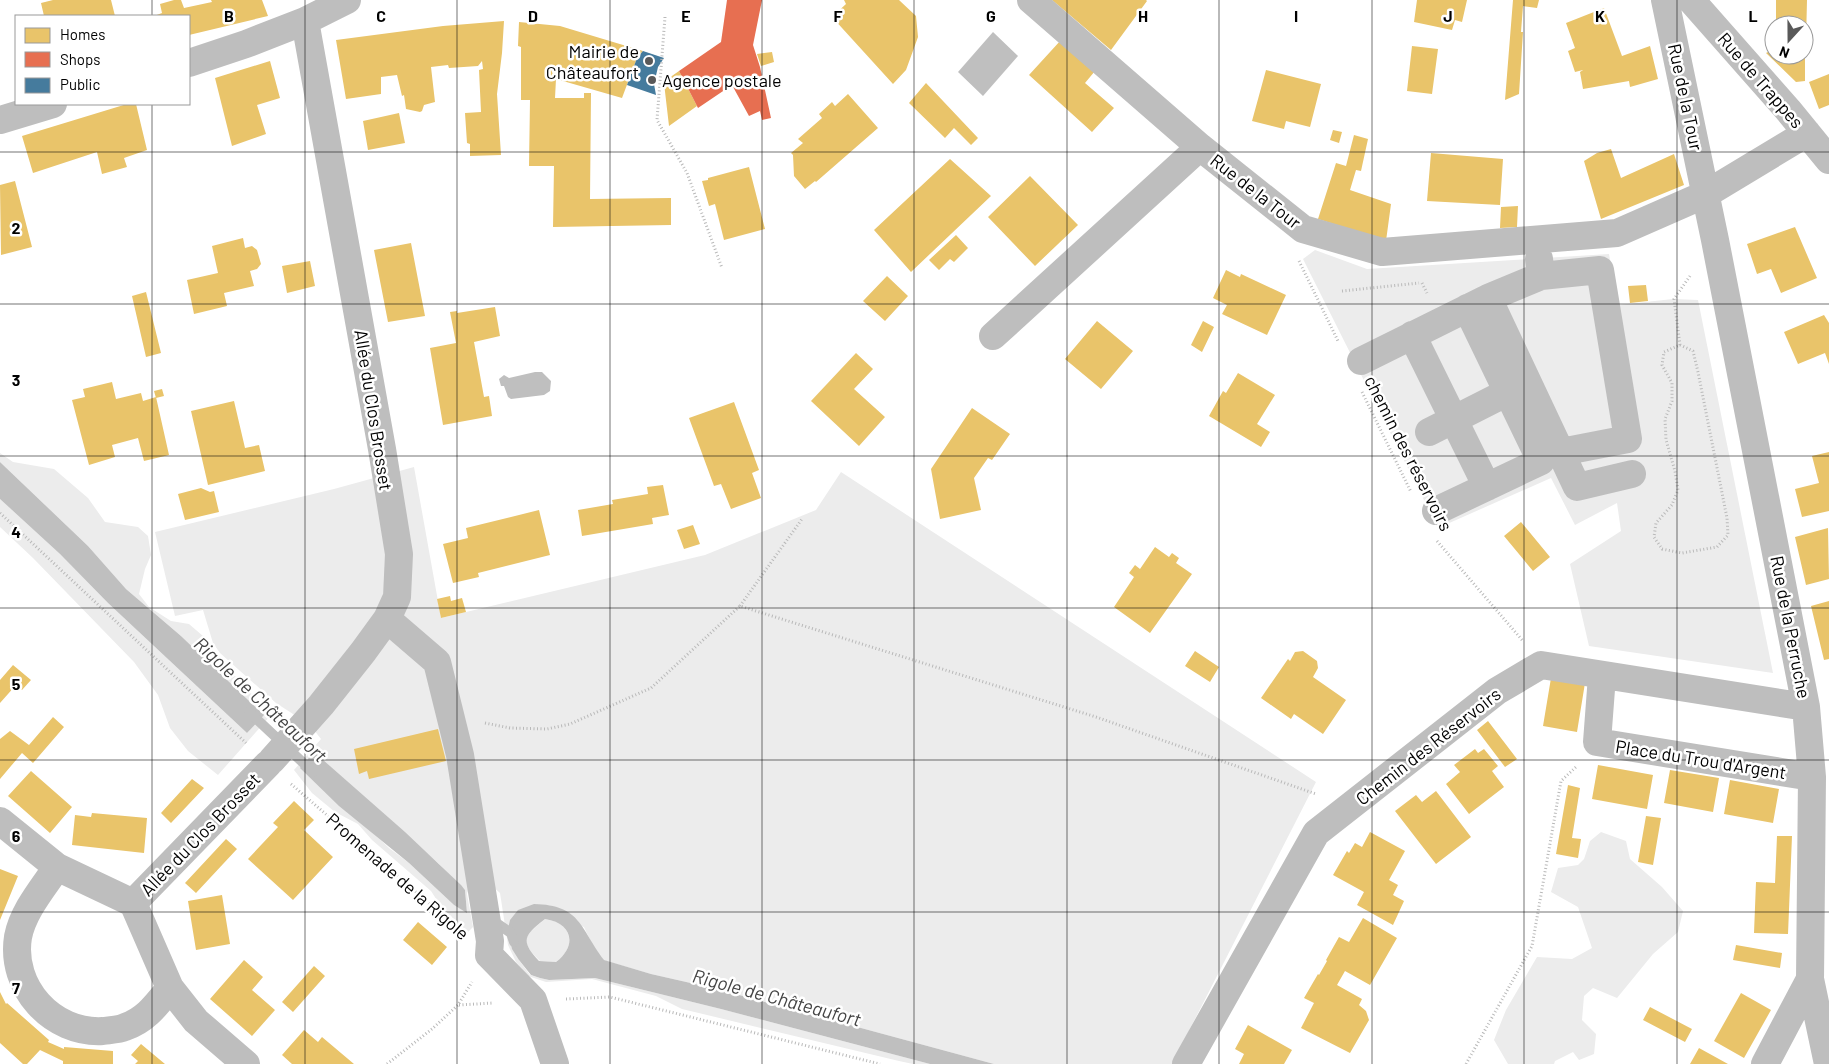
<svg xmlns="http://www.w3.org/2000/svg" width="1829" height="1064" viewBox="0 0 1829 1064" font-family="Barlow,sans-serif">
  <rect width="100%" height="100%" fill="#fff"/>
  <path fill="#ececec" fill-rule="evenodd" d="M1315 250 1367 269 1609 254 1618 305 1673 299 1698 300 1773 673 1589 646 1570 564 1621 531 1617 503 1575 525 1551 478 1438 528 1303 259Z
    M0 453 13 462 54 469 88 498 105 522 138 527 148 536 151 555 145 569 139 594 149 607 171 621 189 624 203 636 222 662 271 715 218 775 188 751 170 728 158 695 134 662 33 558 0 527V499L60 554 108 603 247 733 263 714 181 636 126 589 88 546 0 462Z
    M414 467 441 618 705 555 816 510 841 472 1316 782 1172 1064H994L717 989 651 974 603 960 592 944 584 927 534 904 519 960 530 975 540 978 549 980 595 978 721 1009 930 1064H913L899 1061 682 1009 656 996 592 979 546 982 528 976 516 962 508 945 500 893 473 869 467 894 473 927 468 932 442 908 431 891 372 840 358 824 335 812 312 793 294 770 321 739 310 725 276 703 220 653 213 643 203 610 175 616 155 532 334 489ZM313 752 438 863 465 890 467 912 454 905 409 863 389 848 372 832Z
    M1601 832 1626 841 1630 859 1662 887 1683 911 1678 932 1653 954 1617 998 1593 988 1584 996 1582 1020 1596 1034 1594 1054 1579 1060 1573 1052 1555 1061 1554 1064H1508L1494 1040 1506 1010 1537 957 1572 959 1592 948 1578 907 1551 892 1558 868 1578 865 1584 859 1590 841Z
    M545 919C572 923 578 945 556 962L540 961C518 940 525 936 545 919Z"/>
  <path fill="#bfbfbf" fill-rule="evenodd" d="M993 32 1018 56 983 96 958 72Z
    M535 372H542L551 381 550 391 544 395 511 399 508 397 504 386H501L499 379 504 375 509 378Z
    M0 462 88 546 126 589 181 636 264 715 247 733 108 603 60 554 0 499Z
    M314 752 405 832 461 885 465 890 467 913 454 905 409 863 339 806 300 768Z
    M534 904C581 905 580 928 604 960L651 974 717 989 994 1064H930L721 1009 595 978 549 980 540 978 531 975 519 960 512 949 508 929 510 920 518 910ZM545 919C572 923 578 945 556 962L539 961C519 940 525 935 545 919Z"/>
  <path fill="#e9c46a" d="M53 0H111L115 16H44L41 3Z
    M174 0H181L184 8 212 2 211 0H262L268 16 189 35V16H154L162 13 160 4Z
    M844 0H899L916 16 918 37 906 70 893 84 832 17 846 4Z
    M1052 0H1146L1147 1 1111 50Z
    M1417 0H1467L1462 22 1455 20 1452 30 1414 22Z
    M1513 0H1539L1537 8 1523 6 1521 32H1523L1519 94 1505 100Z
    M1776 0H1807L1806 42H1804V25H1776Z
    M1604 8 1622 56 1650 46 1658 79 1630 87 1629 81 1583 89 1580 72 1583 70 1575 72 1568 51 1575 48 1566 23Z
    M504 21 502 53 497 94 501 155 470 156V144L467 143 465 113 481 112 479 70 483 69 482 61 478 66 449 68 448 65 431 67 435 102 424 105 422 111 420 112 406 109 404 95 402 96 397 75 381 77V94L346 99 336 40 443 26Z
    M519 22 560 26 643 51 637 58 622 98 556 79 555 98H584V93H591L590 199 671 198V225L553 227 554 166H529L530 100H521V47L518 46Z
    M1061 40 1095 71 1085 83 1114 108 1092 132 1029 75Z
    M1412 46 1438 49 1432 94 1407 91Z
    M1774 49V55H1805V81L1796 82 1766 53Z
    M772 52 774 62 761 66 757 54Z
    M270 61 280 98 257 105 266 134 232 146 215 78Z
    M1266 70 1321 84 1310 127 1286 121 1284 129 1252 121Z
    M679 71 697 106 669 126 664 83 667 76 669 78Z
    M1829 74V105L1819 109 1809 82Z
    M926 83 978 138 971 145 954 128 945 138 909 103Z
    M848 94 878 128 816 182 815 181 805 189 794 176 793 155 791 153 803 143 798 139 822 118 819 114 832 102 835 106Z
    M127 104H136L147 150 124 158 127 167 102 174 97 152 33 173 22 136Z
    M399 113 405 143 368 150 363 121Z
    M1333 130 1342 132 1339 143 1330 140Z
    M1354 135 1368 139 1361 171 1356 170 1350 190 1391 204 1386 241 1318 219 1336 163 1346 166Z
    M1611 149 1621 178 1674 154 1684 185 1601 219 1584 161 1597 153Z
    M1431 153 1503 159 1500 205 1427 201Z
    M950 159 991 196 911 272 874 230Z
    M749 167 765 229 724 240 715 204 709 206 702 181 708 180V178Z
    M1030 176 1078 225 1035 266 988 217Z
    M15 181 32 247 1 255 0 185Z
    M1518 206 1517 227 1500 228 1501 207Z
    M1795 227 1817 278 1781 293 1771 269 1757 274 1747 244Z
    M956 235 968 248 954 262 950 259 939 270 929 260Z
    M243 238 245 248 252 246 257 250 261 264 257 269 250 271 254 286 224 293 227 306 194 314 187 280 218 273 212 246Z
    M411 243 425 316 388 322 374 250Z
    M310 261 315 286 287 293 282 266Z
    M1226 270 1240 277 1241 274 1286 295 1267 335 1222 314 1227 305 1213 298Z
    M887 276 908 296 885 321 863 301Z
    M1646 285 1648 301 1630 303 1628 286Z
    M146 292 161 353 146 357 132 296Z
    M495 307 500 336 474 342 484 397 489 396 492 416 443 425 430 348 456 343 450 312 457 311V313Z
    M1824 315 1829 323V364L1825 353 1798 364 1784 332Z
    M1097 321 1133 351 1101 389 1065 359Z
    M1203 321 1214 327 1202 352 1191 345Z
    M856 353 873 369 854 389 885 417 859 446 811 401Z
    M1238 373 1275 395 1257 424 1270 432 1261 447 1209 416 1223 391 1226 393Z
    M112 382 116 399 141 393 143 401 156 397 169 455 144 461 138 438 112 445 115 457 89 465 72 400 85 397 83 389Z
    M162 389 164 396 156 398 154 391Z
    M234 401 245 448 259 445 265 471 208 485 191 411Z
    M734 402 759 470 752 473 761 498 731 509 721 484 714 486 689 418Z
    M972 408 1010 434 992 460 988 458 974 478 981 510 940 519 931 469Z
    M1829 452V511L1802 517 1795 489 1819 483 1812 456Z
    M663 485 669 515 652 518 653 524 582 536 578 510 613 504 612 500 648 494 647 487Z
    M201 488 210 492 214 491 219 512 185 520 178 494Z
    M539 510 550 555 478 573 479 577 453 583 443 544 468 538 466 528Z
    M1521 522 1550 557 1533 571 1504 536Z
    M693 525 700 544 684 549 677 530Z
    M1828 528 1829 579 1806 585 1795 537Z
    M1155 547 1169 557 1172 553 1179 558 1176 563 1192 574 1150 633 1114 607 1134 577 1129 573 1135 565 1140 569Z
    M450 596 451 601 462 598 466 612 441 618 437 599Z
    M1829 601V659L1824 660 1811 606Z
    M1195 651 1219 667 1210 682 1185 666Z
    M1303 651 1317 661 1318 668 1313 677 1346 700 1323 734 1294 714 1291 719 1261 698 1288 659 1290 661 1295 652Z
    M13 665 31 680 22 690 16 685 0 703V680Z
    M1551 678 1585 683 1577 732 1543 726Z
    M53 717 64 727 33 763 22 753 0 779V739L10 731 29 745Z
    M1488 721 1517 759 1505 767 1477 730Z
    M438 729 446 761 369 779 367 771 359 774 354 749Z
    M1475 749 1478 753 1484 749 1498 766 1492 771 1504 787 1469 814 1446 784 1460 772 1454 765Z
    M1598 765 1653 775 1647 809 1592 799Z
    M1670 770 1719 778 1713 812 1664 803Z
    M31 771 72 807 50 833 8 796Z
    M192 779 204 788 171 823 161 813Z
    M1730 780 1779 789 1773 823 1724 814Z
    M1568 785 1580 788 1572 838 1581 839 1578 858 1556 854Z
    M1436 791 1471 837 1436 864 1395 811 1416 795 1422 802Z
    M294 801 314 820 304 830 333 857 293 900 248 859 278 827 273 823Z
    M92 813 147 818 144 853 72 845 75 815 91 817Z
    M1646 816 1661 818 1653 865 1638 862Z
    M1370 832 1405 851 1389 880 1398 885 1393 895 1404 901 1393 925 1357 905 1364 892 1333 875 1347 851 1349 853 1355 843 1362 847Z
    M1777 836H1792L1788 934 1754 933 1756 882 1775 883Z
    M226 839 237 849 196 893 185 883Z
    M0 869 18 876 0 920Z
    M222 895 230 944 196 950 188 901Z
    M1363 918 1397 938 1370 985 1345 971 1337 985 1362 999 1359 1005 1366 1011 1369 1020 1350 1053 1301 1028 1314 1003 1304 998 1318 974 1319 975 1327 961 1326 960 1339 937 1349 942Z
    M418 922 447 947 432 965 403 940Z
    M1736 945 1782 953 1780 968 1733 960Z
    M244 960 263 977 252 990 275 1010 252 1036 210 999Z
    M314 966 325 976 293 1012 282 1002Z
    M0 992 6 1004 7 1003 49 1040 48 1042 64 1049V1047L113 1051V1064H63V1061L40 1050 27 1064H23L0 1043Z
    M1741 993 1771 1010 1744 1058 1714 1041Z
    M1650 1007 1692 1029 1685 1042 1643 1020Z
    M1248 1025 1292 1050 1284 1064H1239L1244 1054 1235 1049Z
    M304 1030 318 1042 322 1037 354 1064H292L282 1055Z
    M141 1044 165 1064H135L138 1061 131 1055Z
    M1699 1048 1728 1064H1690Z"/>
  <path fill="#e76f51" d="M727 0H762L753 45 760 67 771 118 762 120 760 111 749 116 732 85 698 108 679 71 721 42Z"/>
  <path fill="#457b9d" d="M643 51 664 58 658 67 654 84 656 95 627 85 637 58Z"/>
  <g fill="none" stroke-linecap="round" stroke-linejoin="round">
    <path stroke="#bfbfbf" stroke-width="10" d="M249 712 313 772
      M492 920 511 933 514 942"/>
    <path stroke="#b9b9b9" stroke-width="3" stroke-dasharray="1 2.5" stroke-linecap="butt" d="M665 17 657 120 687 173 722 268
      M1299 261 1338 341
      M1422 283 1427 293
      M1342 291 1419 283
      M1680 345 1693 351 1698 372 1727 518 1728 535 1717 547 1682 553 1662 549 1654 537 1656 523 1672 505 1678 490 1675 471 1666 440 1665 419 1672 401V383L1662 365 1664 352Z
      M1680 345 1674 299 1690 276
      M1362 392 1411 492
      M0 513 246 743
      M1437 541 1523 641
      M740 606 802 519
      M485 723 510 728 547 729 570 724 651 688 740 606 1096 717 1316 794
      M291 784 455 926
      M566 999 610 997 880 1064
      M459 1005 493 1003
      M387 1064 432 1029 458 1005 472 982
      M1466 1064 1532 946 1561 781 1577 766"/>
    <path stroke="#bebebe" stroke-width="28" d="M1031 0 1200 147 1303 229 1382 252 1617 233 1706 194 1807 133
      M1665 0 1715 240 1806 707 1812 777 1810 979 1828 1064
      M1691 0 1788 110 1829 160
      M189 63 246 44 305 21 347 0
      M0 120 53 104
      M1541 276 1600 270 1628 439 1561 452
      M1488 298 1577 487 1632 474
      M1412 335 1487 487
      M993 336 1200 147
      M1361 361 1488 298 1541 276 1539 259
      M1429 432 1508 392
      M1436 511 1541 461 1467 308
      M387 619 437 662 460 755 490 941 489 955 533 1000 555 1064
      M1602 676 1597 742 1812 777
      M272 760 321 705 363 652 387 619 397 597 399 554 382 449 305 21
      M0 821 57 867 133 903 170 988 196 1021 246 1064
      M57 867C43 888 23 911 18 937 10 987 52 1034 103 1031 110 1030 118 1030 125 1027 146 1020 157 1004 170 988
      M133 903 268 764
      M1186 1064 1316 833 1497 691 1541 665 1806 707
      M1765 1064 1810 979"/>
  </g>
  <path fill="none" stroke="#000" stroke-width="1" stroke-opacity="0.55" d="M152 0V16M305 0V1064M457 0V1064M610 0V1064M762 0V1064M914 0V1064M1067 0V1064M1219 0V1064M1372 0V1064M1524 0V1064M1677 0V1064M152 104V1064M0 152H1829M0 304H1829M0 456H1829M0 608H1829M0 760H1829M0 912H1829"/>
  <g fill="#595959" stroke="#fff" stroke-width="2">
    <circle cx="649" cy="61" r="5"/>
    <circle cx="652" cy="80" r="5"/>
  </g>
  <g text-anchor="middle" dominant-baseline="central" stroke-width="5" stroke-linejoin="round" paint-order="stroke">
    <g font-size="18" fill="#000" stroke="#fff" text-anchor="end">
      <text x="639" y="51">Mairie de<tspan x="639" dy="21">Châteaufort</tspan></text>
      <text x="662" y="80" text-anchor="start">Agence postale</text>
    </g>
    <g font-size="18" fill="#000" stroke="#fff">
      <text transform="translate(1761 80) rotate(49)">Rue de Trappes</text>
      <text transform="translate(1686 97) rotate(78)">Rue de la Tour</text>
      <text transform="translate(1256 191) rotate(38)">Rue de la Tour</text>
      <text transform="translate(374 410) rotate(81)">Allée du Clos Brosset</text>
      <text transform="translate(1409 453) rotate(63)">chemin des réservoirs</text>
      <text transform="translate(1791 627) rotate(79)">Rue de la Perruche</text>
      <text transform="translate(1428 746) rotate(-38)">Chemin des Réservoirs</text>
      <text transform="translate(1701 759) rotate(9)">Place du Trou d'Argent</text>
      <text transform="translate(200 834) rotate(-46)">Allée du Clos Brosset</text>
      <text transform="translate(398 876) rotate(41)">Promenade de la Rigole</text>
    </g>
    <g font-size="19" font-style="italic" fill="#444" stroke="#fff">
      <text transform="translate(261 699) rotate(43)">Rigole de Châteaufort</text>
      <text transform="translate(777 997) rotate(15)">Rigole de Châteaufort</text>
    </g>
  </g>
  <g font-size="16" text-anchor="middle" font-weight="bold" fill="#000" stroke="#fff" stroke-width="5" stroke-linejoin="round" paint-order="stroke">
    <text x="229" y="22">B</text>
    <text x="381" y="22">C</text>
    <text x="533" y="22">D</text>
    <text x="686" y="22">E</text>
    <text x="838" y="22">F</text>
    <text x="991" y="22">G</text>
    <text x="1143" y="22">H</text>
    <text x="1296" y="22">I</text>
    <text x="1448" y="22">J</text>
    <text x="1600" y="22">K</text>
    <text x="1753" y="22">L</text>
    <text x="16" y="234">2</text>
    <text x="16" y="386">3</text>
    <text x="16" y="538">4</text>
    <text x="16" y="690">5</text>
    <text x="16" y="842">6</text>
    <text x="16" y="994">7</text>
  </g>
  <rect x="15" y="15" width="175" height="90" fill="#ffffff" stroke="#999999"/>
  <rect x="25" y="28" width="25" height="15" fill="#e9c46a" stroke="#999999"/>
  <text x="60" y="40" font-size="15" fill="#000000">Homes</text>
  <rect x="25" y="52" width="25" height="15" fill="#e76f51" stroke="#999999"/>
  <text x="60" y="65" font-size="15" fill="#000000">Shops</text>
  <rect x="25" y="78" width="25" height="15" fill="#457b9d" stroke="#999999"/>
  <text x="60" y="90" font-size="15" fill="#000000">Public</text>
  <g transform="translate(1789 40) rotate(201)"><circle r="24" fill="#ffffff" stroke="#999999"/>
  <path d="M0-4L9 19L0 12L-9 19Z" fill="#595959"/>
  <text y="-8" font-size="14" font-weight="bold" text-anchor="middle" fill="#000000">N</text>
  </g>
</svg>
